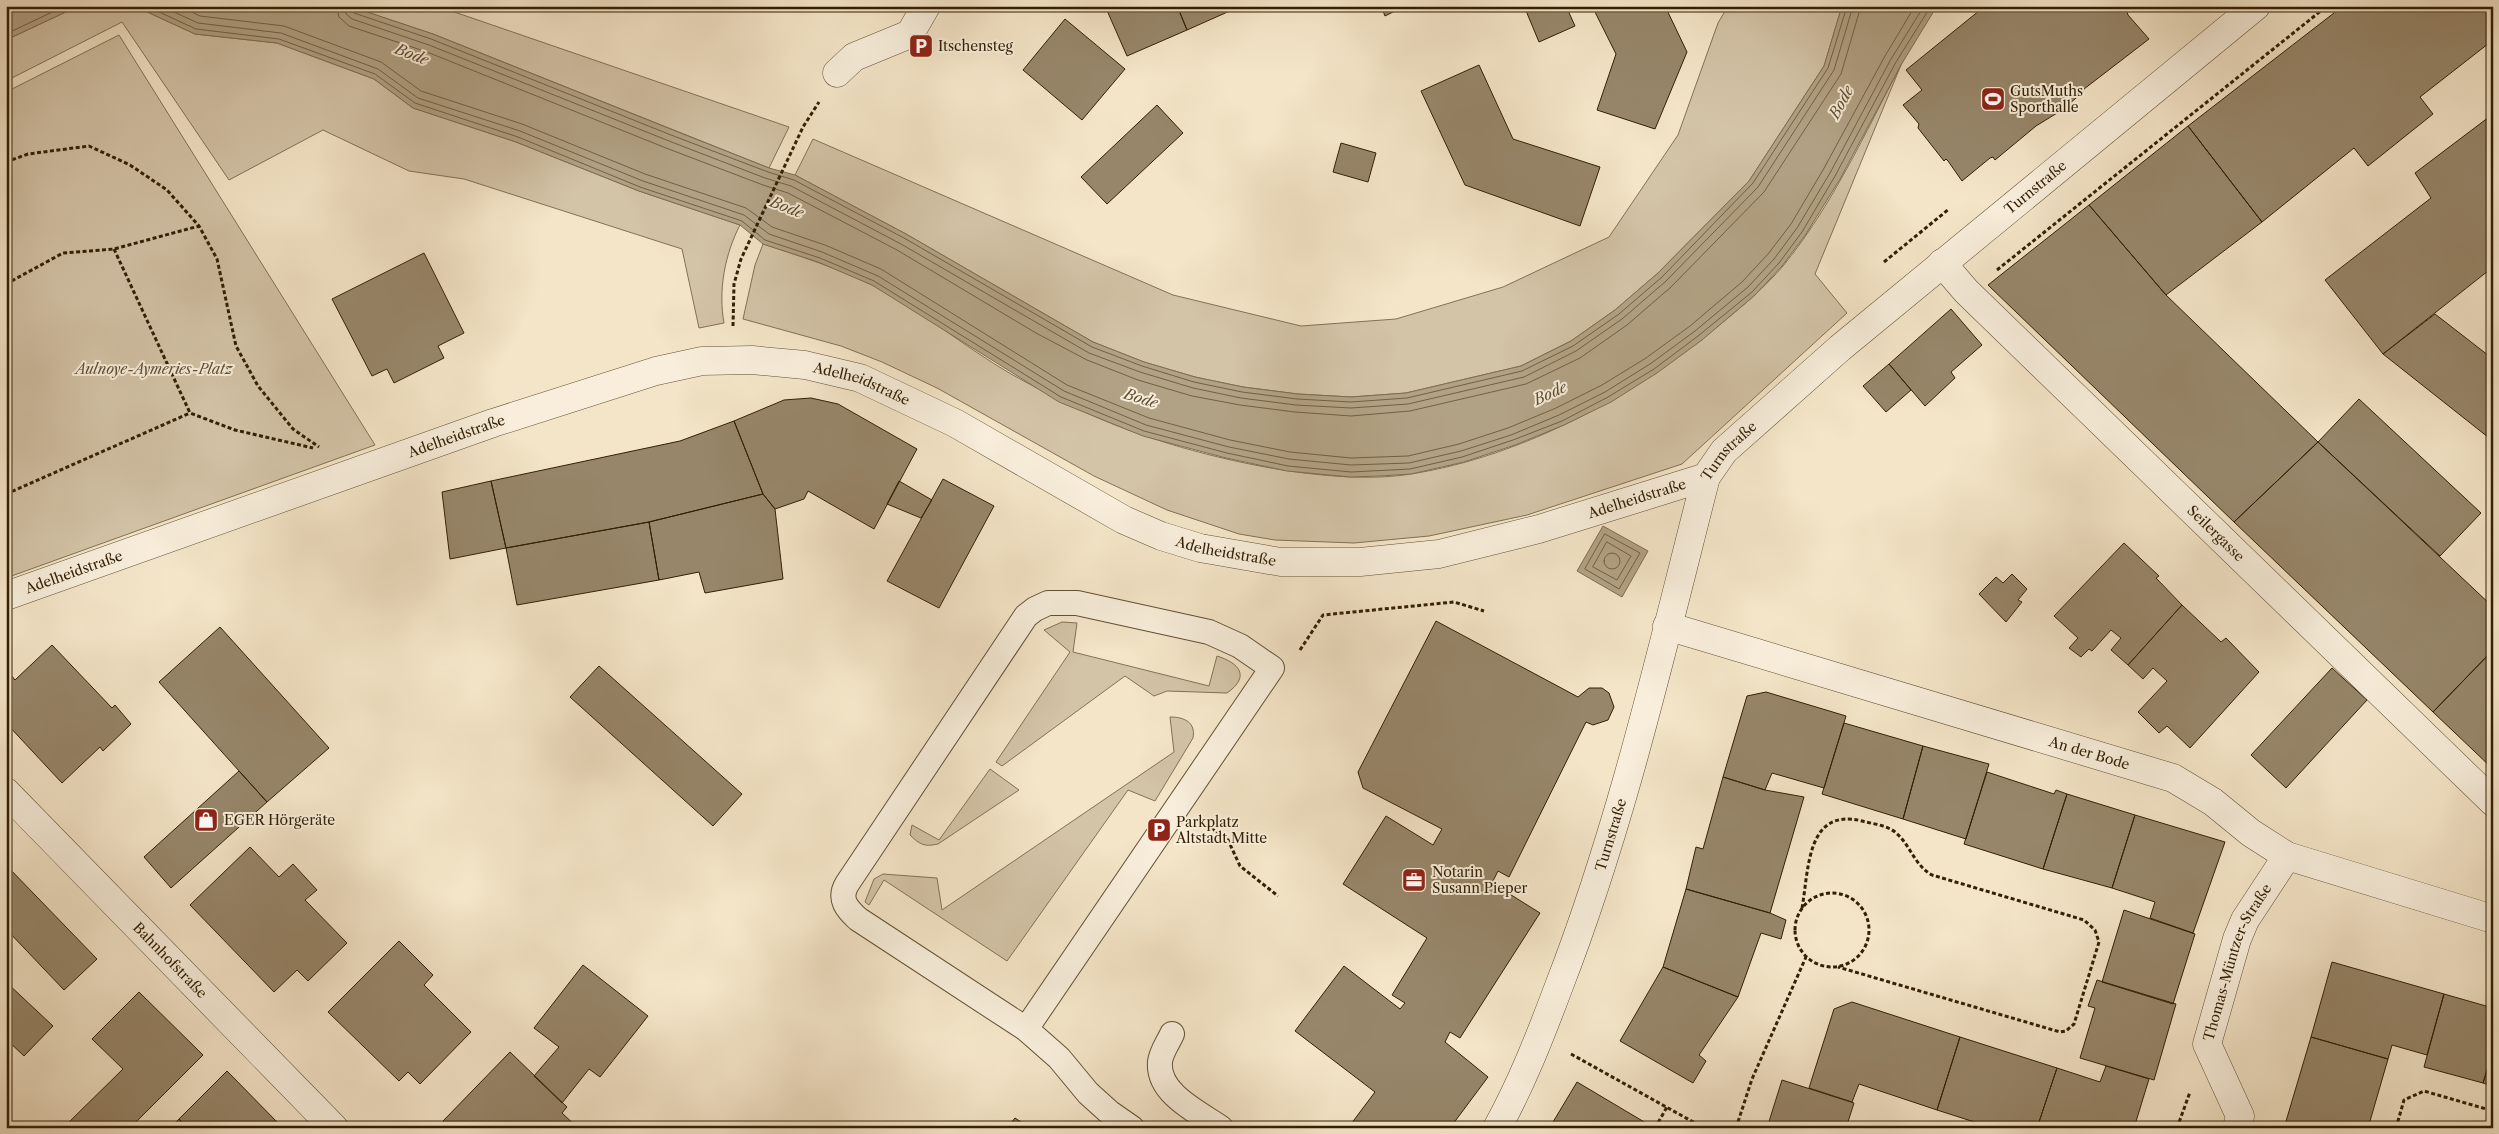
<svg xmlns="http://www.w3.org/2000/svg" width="2499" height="1134" viewBox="0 0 2499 1134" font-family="'Libre Caslon Text',serif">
  <rect width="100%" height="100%" fill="#f4e5c8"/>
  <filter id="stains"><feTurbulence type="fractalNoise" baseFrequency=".004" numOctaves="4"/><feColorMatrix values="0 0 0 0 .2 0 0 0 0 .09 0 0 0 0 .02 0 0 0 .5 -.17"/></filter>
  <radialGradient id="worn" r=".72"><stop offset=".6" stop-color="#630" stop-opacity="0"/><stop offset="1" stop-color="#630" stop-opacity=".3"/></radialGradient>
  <path fill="#d3c3a7" stroke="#827156" d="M349 6H437L789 127 769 168 433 34Z
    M1728 6H1842L1824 66 1749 181 1658 273 1615 310 1571 341 1521 366 1406 393 1351 397 1298 394 1243 387 1195 377 1144 362 1093 342 906 234 795 175 813 139 1173 295 1301 326 1396 319 1503 287 1609 237 1678 135 1718 23Z
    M70 10H143L195 34 277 43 374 79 413 108 516 142 639 191 740 225C725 254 718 290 724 323L699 328 682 249 464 179 409 171 323 130 229 180 122 22 6 81V40Z
    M119 35 375 445 6 578V92Z
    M1901 65 1815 274 1847 313 1682 464 1527 515 1429 536 1354 543 1275 540 1239 534 1167 510 1094 476 937 388 882 362 841 346 743 319 755 265 763 244C800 256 837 268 872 285 921 310 963 346 1011 374 1040 390 1072 407 1103 420 1183 454 1325 488 1411 474 1524 456 1636 395 1723 322 1744 305 1765 287 1783 266 1832 206 1865 133 1901 65Z
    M1062 622 1077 623 1073 652 1209 686 1217 656C1239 663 1251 676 1227 693L1167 691 1154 696 1125 676 1002 766 996 762 1070 652 1044 630Z
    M1170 717C1184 717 1196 722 1193 738L1155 801 1128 790 1007 961 884 880 869 905 865 902 874 879 883 874 937 878 942 910 1174 752Z
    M990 769 1019 790 938 844C925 847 920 845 910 835L912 825 939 840Z"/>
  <path fill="#b2a285" stroke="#7f6e51" d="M6 6H349L433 34 673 130 769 168 795 175 906 234 1093 342 1144 362 1195 377 1243 387 1298 394 1351 397 1406 393 1521 366 1571 341 1615 310 1658 273 1749 181 1824 66 1842 6H1937L1901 65 1840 179 1806 234 1782 266 1755 295 1702 340 1657 373 1611 402 1564 425 1515 445 1464 462 1411 474 1380 476 1350 477 1287 471 1226 458 1143 436 1059 402 872 285 818 262 763 244 740 225 639 191 516 142 413 108 374 79 277 43 195 34 143 10H70L6 40Z
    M1603 526 1648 551 1622 597 1577 571Z"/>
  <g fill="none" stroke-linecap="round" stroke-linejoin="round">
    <path stroke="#726044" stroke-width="1" d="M146 6 196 29 279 39 375 74 415 103 518 137 640 187 742 221 765 240 820 258 874 281 1061 397 1144 431 1227 453 1288 466 1351 472 1410 469 1462 457 1513 440 1562 421 1608 397 1654 369 1698 336 1752 292 1779 263 1802 232 1835 176 1896 62 1931 6
      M161 6 198 23 281 33 378 69 418 98 520 131 643 181 744 215 769 234 822 252 878 276 1064 391 1146 425 1229 447 1289 459 1351 465 1409 463 1461 451 1511 435 1559 415 1605 392 1650 364 1695 331 1748 287 1774 259 1797 228 1830 173 1891 59 1924 6
      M179 6 200 16 284 26 381 62 421 91 522 124 645 174 746 208 772 227 825 245 881 269 1067 385 1149 418 1230 440 1290 452 1351 458 1408 456 1459 444 1508 428 1556 408 1602 385 1646 358 1690 326 1742 282 1768 254 1791 224 1823 170 1885 56 1915 6
      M336 6 339 17 349 26 427 52 666 148 763 185 788 193 897 250 1036 333 1087 360 1138 380 1192 396 1240 405 1295 412 1351 416 1410 411 1526 384 1580 358 1627 325 1671 287 1764 192 1841 74 1861 6
      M344 6 346 14 352 19 429 45 669 141 765 178 791 186 901 244 1089 353 1140 372 1193 388 1241 398 1296 405 1351 408 1408 404 1524 377 1576 351 1622 319 1666 281 1758 187 1834 70 1853 6
      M350 6 354 13 431 39 671 135 768 172 794 180 904 238 1092 347 1142 366 1194 382 1242 392 1297 399 1351 402 1407 398 1522 371 1573 346 1619 314 1662 277 1753 183 1828 68 1847 6
      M6 34 65 6
      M1605 534 1640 553 1619 589 1585 569Z
      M1607 542 1631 556 1617 580 1593 567Z
      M1604 561a8 8 0 1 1 16 0a8 8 0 1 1-16 0Z"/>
  </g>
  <path fill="#97866a" stroke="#321f04" d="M1105 6H1177L1187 30 1127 56Z
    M1188 6H1241L1187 30 1179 10Z
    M1381 6H1405L1385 16Z
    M1524 6H1566L1575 26 1539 42Z
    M1592 6H1665L1687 52 1655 129 1597 110 1616 54Z
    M1985 6H2133L2127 12 2128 15 2149 39 2084 89 2083 92 2062 110 2036 126 1995 160 1993 157 1990 158 1962 181 1948 161 1946 159 1944 161 1918 128 1919 124 1903 105 1922 90 1906 70Z
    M2343 6H2492L2493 40 2420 97 2433 114 2368 166 2354 148 2262 222 2188 126Z
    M1065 19 1125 69 1082 120 1023 70Z
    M1479 65 1513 139 1600 167 1580 226 1465 185 1421 91Z
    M1157 105 1183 133 1107 204 1081 177Z
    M2493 114V267L2383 354 2325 280 2431 198 2415 173Z
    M2188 126 2262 222 2166 295 2089 205Z
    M1341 143 1376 153 1368 182 1333 172Z
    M2089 205 2166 295 2318 442 2234 522 1988 285Z
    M424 253 464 333 438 346 444 358 394 383 387 369 372 376 332 299Z
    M1951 309 1982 345 1951 372 1955 378 1925 406 1889 364Z
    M2435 314 2493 359V441L2383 354Z
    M1889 364 1911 390 1886 412 1863 386Z
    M811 398 838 404 917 449 874 529 808 491 804 499 775 509 763 494 734 421 784 400Z
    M2359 399 2481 513 2440 556 2318 442Z
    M734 421 763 494 649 522 506 548 491 481 680 441Z
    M2318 442 2493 607V650L2433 712 2234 522Z
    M943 479 994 506 939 608 887 581Z
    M491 481 506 548 450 559 442 492Z
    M899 481 932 500 921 518 887 504Z
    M763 494 775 509 783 579 705 593 699 572 659 580 649 522Z
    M649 522 659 580 517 605 506 548Z
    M2124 543 2159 576 2156 578 2182 605 2128 665 2111 650 2121 638 2111 630 2092 651 2089 649 2081 657 2069 648 2078 638 2054 616Z
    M2012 574 2027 589 2018 600 2022 602 2006 622 1979 594 1996 577 2003 583Z
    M2182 605 2221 642 2226 638 2259 672 2190 748 2167 726 2159 733 2138 712 2167 681 2153 668 2143 679 2128 665Z
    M1436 621 1578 697 1589 688H1602L1609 693 1614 707 1608 720 1593 725 1586 722 1509 877 1498 871 1492 883 1540 913 1460 1038 1450 1032 1445 1042 1488 1077 1450 1128H1348L1375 1092 1295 1031 1344 966 1400 1009 1405 1003 1392 995 1427 938 1343 884 1386 816 1433 845 1442 829 1363 788 1358 772Z
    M220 627 329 748 267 802 159 682Z
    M52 645 112 708 115 705 131 724 103 751 100 747 62 783 6 723V673L8 671 15 680Z
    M2493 650V769L2433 712Z
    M599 666 742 794 713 826 570 697Z
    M2332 668 2367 700 2286 788 2251 755Z
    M1766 692 1846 716 1824 788 1772 773 1765 790 1723 777 1747 696Z
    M1844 723 1923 746 1903 819 1822 794Z
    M1923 746 1989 764 1966 839 1903 819Z
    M239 771 267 802 171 888 144 857Z
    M1987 772 2054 794 2056 790 2067 794 2043 869 1964 844Z
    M1723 777 1765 790 1804 797 1770 913 1686 889 1696 847 1703 849Z
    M2067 794 2135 815 2112 888 2043 869Z
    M2135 815 2225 842 2193 933 2150 918 2155 902 2112 888Z
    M250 847 279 877 293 864 317 890 305 900 347 943 308 981 297 970 274 992 190 905Z
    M6 865 97 959 64 990 6 929Z
    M1686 889 1770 913 1786 920 1781 939 1761 933 1738 997 1663 967Z
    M2124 910 2195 934 2173 1004 2102 982Z
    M399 941 433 975 424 985 471 1032 420 1084 408 1072 399 1081 328 1012Z
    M2332 962 2444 994 2427 1055 2392 1045 2388 1059 2311 1037Z
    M583 965 648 1016 600 1077 589 1069 562 1103 534 1076 559 1047 534 1028Z
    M1663 967 1738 997 1699 1055 1706 1061 1693 1083 1620 1041Z
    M2097 980 2176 1004 2154 1080 2080 1058 2095 1008 2088 1006Z
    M6 982 53 1026 24 1056 6 1039Z
    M139 992 203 1055 130 1128H70L67 1124 123 1069 92 1039Z
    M2444 994 2493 1008V1051L2483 1083 2424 1067Z
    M1852 1002 1960 1037 1937 1110 1859 1084 1852 1102 1809 1088 1834 1009Z
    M1960 1037 2057 1068 2037 1128H1993L1937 1110Z
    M2311 1037 2388 1059 2368 1128H2284Z
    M2493 1051V1086L2483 1083Z
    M510 1052 567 1107 562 1113 578 1128H450L443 1121Z
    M2106 1066 2149 1079 2134 1128H2037L2057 1068 2100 1082Z
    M227 1071 279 1124 283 1128H187L179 1119Z
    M1782 1080 1854 1103 1846 1128H1767Z
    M1577 1082 1646 1123 1643 1128H1563L1553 1122Z
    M1015 1118 1030 1128H1007Z
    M179 1119 187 1128H170Z"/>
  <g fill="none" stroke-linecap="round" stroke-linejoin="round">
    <defs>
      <path id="lane" d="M1026 1029 1272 668 1240 646 1209 632 1077 603H1048L1035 609 1026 616 847 884C838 899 847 909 858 919L1026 1029 1059 1058 1088 1093 1109 1112 1132 1128
        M1172 1034C1168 1043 1161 1052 1160 1062 1157 1094 1200 1113 1221 1128"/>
      <g id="street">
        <path d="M837 73 854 57 910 34 926 6"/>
        <path id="s1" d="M1942 263 1966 291 2493 802"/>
        <path id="s2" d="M6 596 493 423 656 371 702 361 752 360 805 365 860 378 955 423 1124 520 1161 536 1200 548 1281 562H1360L1439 554 1539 529 1706 477"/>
        <path id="s3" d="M1667 626 2173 778 2213 802 2251 833 2287 856 2493 919"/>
        <path id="s4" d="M6 792 334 1128"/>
        <path id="s5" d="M1497 1128C1522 1083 1541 1034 1559 986 1623 821 1662 648 1706 477L1724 451 1840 348 2256 6"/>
        <path id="s6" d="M2237 1128 2240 1116 2207 1044 2237 939 2245 920 2287 856"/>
      </g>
    </defs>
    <use href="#lane" stroke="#625035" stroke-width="26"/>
    <use href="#street" stroke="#625035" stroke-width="29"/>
    <path stroke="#321f04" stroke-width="3" stroke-dasharray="4 2.5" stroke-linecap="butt" d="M6 162 28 154 89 146 130 165 167 190 199 226 217 259 236 346 258 386 293 429 319 447
      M114 249 190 413 235 430 313 448
      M1884 262 1949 209
      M1997 270 2327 6
      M6 284 63 253 114 249 199 226
      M733 326 734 284 741 259 803 127 819 102
      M6 494 190 413
      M1300 650 1323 615 1454 602 1484 611
      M1206 824 1228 840 1240 866 1278 896
      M1795 930a37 37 0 1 1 74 0a37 37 0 1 1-74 0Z
      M1802 908C1809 870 1806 807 1862 821 1873 824 1886 825 1895 832 1910 844 1914 865 1932 875L2084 920 2095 930 2099 942 2074 1024 2066 1031 2060 1032 1838 967
      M1571 1054 1704 1128
      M1655 1128 1667 1107
      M1736 1128 1752 1079 1806 957
      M2177 1128 2190 1092
      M2396 1128 2404 1100 2424 1091 2493 1111"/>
    <use href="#lane" stroke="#f8eedb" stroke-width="24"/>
    <use href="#street" stroke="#f8eedb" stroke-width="28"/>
  </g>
  <defs>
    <symbol id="parking-square" viewBox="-11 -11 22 22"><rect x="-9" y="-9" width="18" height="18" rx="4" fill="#8f2418" stroke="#f8eedb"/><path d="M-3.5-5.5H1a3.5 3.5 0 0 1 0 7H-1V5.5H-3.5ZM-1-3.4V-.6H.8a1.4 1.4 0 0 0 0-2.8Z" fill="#fff"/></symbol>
    <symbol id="stadium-square" viewBox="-11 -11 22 22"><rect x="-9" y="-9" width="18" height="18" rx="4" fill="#8f2418" stroke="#f8eedb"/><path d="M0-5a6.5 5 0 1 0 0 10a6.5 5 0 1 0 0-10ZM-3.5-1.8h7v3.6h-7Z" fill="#fff"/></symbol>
    <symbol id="shop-square" viewBox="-11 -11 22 22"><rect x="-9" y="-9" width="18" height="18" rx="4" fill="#8f2418" stroke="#f8eedb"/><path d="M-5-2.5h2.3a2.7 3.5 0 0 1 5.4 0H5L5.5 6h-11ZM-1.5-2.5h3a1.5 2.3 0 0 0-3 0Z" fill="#fff"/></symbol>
    <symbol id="office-square" viewBox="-11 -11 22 22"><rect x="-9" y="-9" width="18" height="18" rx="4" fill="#8f2418" stroke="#f8eedb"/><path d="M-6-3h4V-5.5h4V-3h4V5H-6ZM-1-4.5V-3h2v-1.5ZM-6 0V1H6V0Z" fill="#fff"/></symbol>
  </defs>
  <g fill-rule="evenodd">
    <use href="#parking-square" x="907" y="32" width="28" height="28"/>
    <use href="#stadium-square" x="1979" y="85" width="28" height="28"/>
    <use href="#shop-square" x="192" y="806" width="28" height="28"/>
    <use href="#parking-square" x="1145" y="816" width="28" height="28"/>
    <use href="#office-square" x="1400" y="866" width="28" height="28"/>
  </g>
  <g text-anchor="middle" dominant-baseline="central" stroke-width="4" stroke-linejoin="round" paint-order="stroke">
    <g font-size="14" fill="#321f04" stroke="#f8eedb" text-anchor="start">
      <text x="938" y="46">Itschensteg</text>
      <text x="2010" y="91">GutsMuths<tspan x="2010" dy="16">Sporthalle</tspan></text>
      <text x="224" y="820">EGER Hörgeräte</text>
      <text x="1176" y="822">Parkplatz<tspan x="1176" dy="16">Altstadt Mitte</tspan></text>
      <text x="1432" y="872">Notarin<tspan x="1432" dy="16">Susann Pieper</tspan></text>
    </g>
    <g font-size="14" fill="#321f04" stroke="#f8eedb">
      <text stroke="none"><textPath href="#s5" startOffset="1125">Turnstraße</textPath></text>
      <text stroke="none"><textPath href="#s2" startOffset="898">Adelheidstraße</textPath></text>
      <text stroke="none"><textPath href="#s2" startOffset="478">Adelheidstraße</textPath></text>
      <text stroke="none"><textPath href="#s5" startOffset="720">Turnstraße</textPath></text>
      <text stroke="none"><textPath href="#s2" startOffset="1722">Adelheidstraße</textPath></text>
      <text stroke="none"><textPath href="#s1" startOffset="385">Seilergasse</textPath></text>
      <text stroke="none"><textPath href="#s2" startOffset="1302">Adelheidstraße</textPath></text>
      <text stroke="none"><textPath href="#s2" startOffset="72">Adelheidstraße</textPath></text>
      <text stroke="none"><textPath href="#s3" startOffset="441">An der Bode</textPath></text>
      <text stroke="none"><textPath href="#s5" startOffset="315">Turnstraße</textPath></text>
      <text stroke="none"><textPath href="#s4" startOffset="235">Bahnhofstraße</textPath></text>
      <text stroke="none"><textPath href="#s6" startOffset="179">Thomas-Müntzer-Straße</textPath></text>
    </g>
    <g font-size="14" font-style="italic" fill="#625035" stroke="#f8eedb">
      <text x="154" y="369">Aulnoye-Aymeries-Platz</text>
    </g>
    <g font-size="15" font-style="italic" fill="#5f4d31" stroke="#f8eedb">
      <text transform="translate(412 54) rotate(21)">Bode</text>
      <text transform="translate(1841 102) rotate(-62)">Bode</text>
      <text transform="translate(787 207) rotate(22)">Bode</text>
      <text transform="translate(1550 393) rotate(-25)">Bode</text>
      <text transform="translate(1141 398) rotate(17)">Bode</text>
    </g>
  </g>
  <rect width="2499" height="1134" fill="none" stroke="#f4e5c8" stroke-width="25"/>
  <rect x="8" y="8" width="2484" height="1119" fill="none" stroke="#321f04" stroke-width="2.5"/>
  <rect x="12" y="12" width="2474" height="1109" fill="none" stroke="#321f04"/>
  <rect width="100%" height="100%" filter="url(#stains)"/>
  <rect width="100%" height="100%" fill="url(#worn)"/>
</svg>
